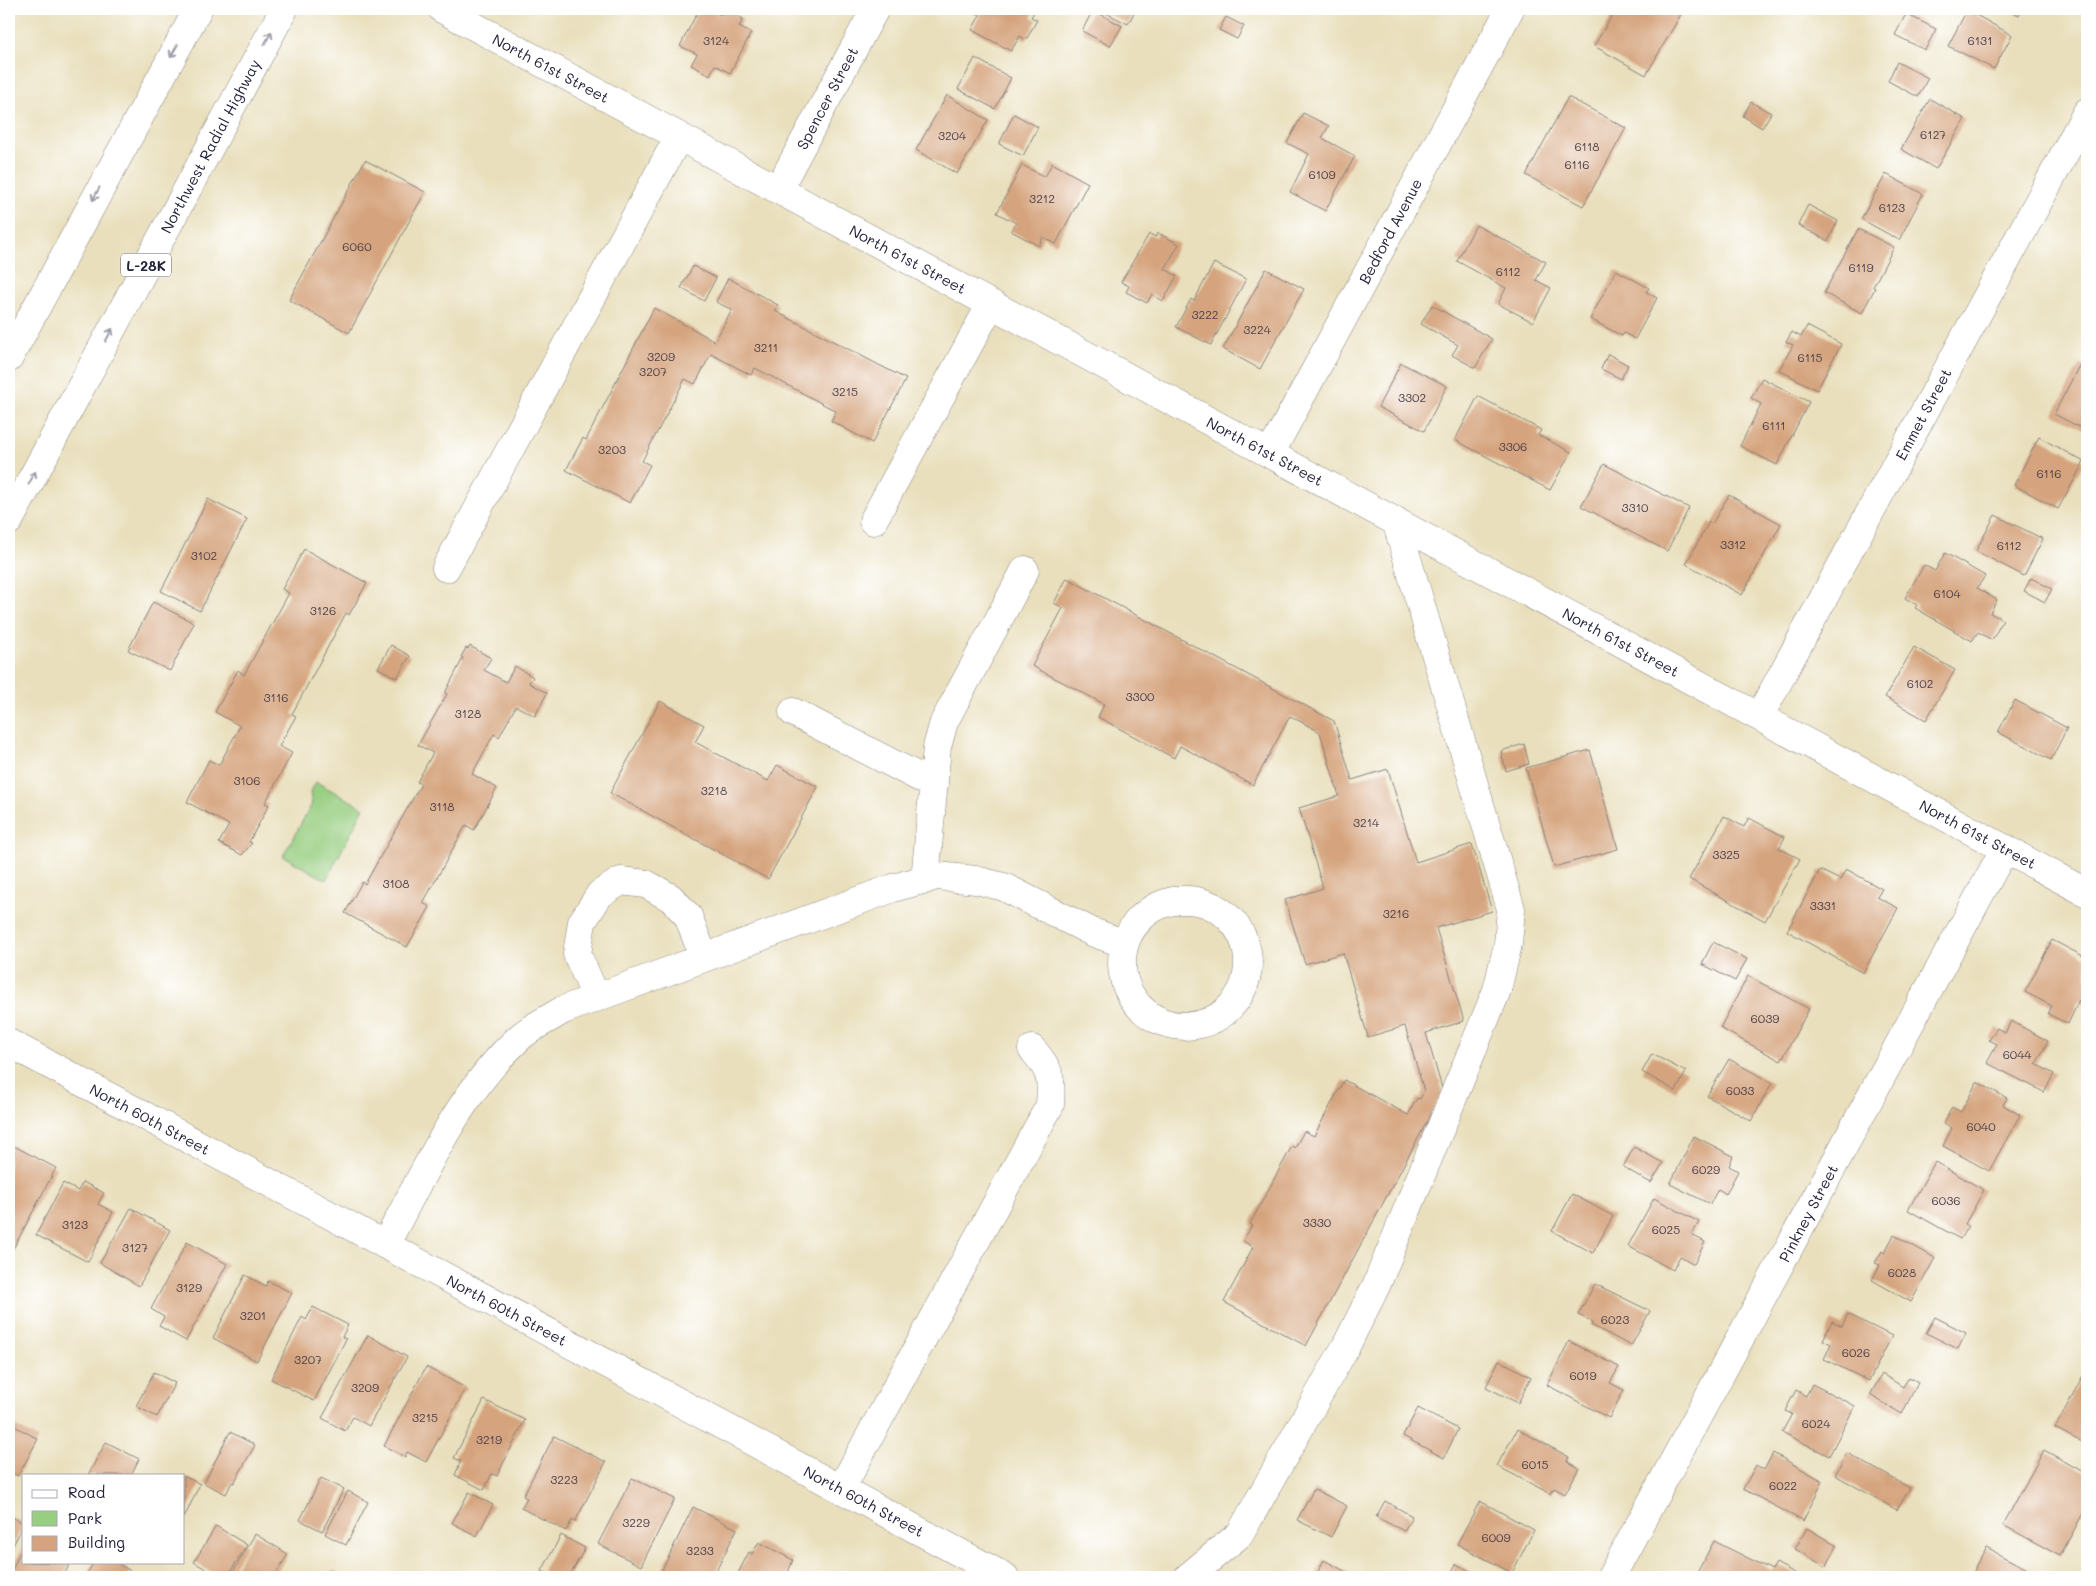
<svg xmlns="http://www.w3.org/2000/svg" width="2096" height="1586" viewBox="0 0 2096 1586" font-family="Mali,sans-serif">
  <rect width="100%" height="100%" fill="#fff"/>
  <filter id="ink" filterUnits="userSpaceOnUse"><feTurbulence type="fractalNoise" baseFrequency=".02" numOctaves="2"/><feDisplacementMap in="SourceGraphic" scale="10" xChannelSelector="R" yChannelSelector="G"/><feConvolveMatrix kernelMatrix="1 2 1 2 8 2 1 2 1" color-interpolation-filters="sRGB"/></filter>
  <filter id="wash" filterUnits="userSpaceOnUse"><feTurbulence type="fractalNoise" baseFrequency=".0096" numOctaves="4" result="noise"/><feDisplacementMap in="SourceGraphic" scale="20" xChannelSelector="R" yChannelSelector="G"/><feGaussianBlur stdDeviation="1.12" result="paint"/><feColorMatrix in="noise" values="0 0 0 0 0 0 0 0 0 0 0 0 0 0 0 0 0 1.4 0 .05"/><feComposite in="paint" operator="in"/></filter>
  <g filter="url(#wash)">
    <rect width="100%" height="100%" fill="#e9dfbc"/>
    <path fill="#97ce80" stroke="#5c785e" d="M316 782 364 808 326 880 283 856 312 804 310 793Z"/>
    <g id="blocks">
      <path fill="#d5a47e" d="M690 9H708L720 15 725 9 743 19 739 27 751 33 730 73 715 65 710 75 691 65 697 54 680 46 697 13Z
        M969 9H1036L1031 17 1037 20 1026 40 1020 36 1011 51 972 30 980 15Z
        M1098 9H1136L1128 24Z
        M1616 9H1684L1646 75 1594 46Z
        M2006 9H2023L2019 15Z
        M1093 10 1122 26 1110 46 1082 31Z
        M1967 10 2012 35 1994 69 1948 46Z
        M1906 14 1936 29 1925 50 1895 35Z
        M1226 17 1244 26 1237 39 1219 30Z
        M975 58 1011 78 995 109 958 89Z
        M1897 62 1928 78 1918 97 1888 81Z
        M947 95 988 120 957 174 916 150Z
        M1568 97 1626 128 1583 206 1526 175Z
        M1930 99 1965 119 1936 169 1901 149Z
        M1751 102 1771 113 1762 128 1743 116Z
        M1303 113 1329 126 1322 138 1355 156 1325 211 1290 192 1309 154 1287 143Z
        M1014 114 1038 127 1023 156 999 144Z
        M365 160 425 192 349 333 289 300Z
        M1052 163 1088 183 1056 244 1043 237 1039 246 1011 231 1016 223 997 213 1022 165 1045 177Z
        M1886 174 1923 194 1899 240 1861 219Z
        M1808 205 1838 221 1828 241 1798 225Z
        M1476 225 1546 262 1536 280 1551 288 1533 322 1498 304 1506 288 1457 261Z
        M1858 229 1894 247 1873 287 1875 288 1862 313 1824 293Z
        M1158 233 1179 244 1165 269 1177 276 1163 301 1152 294 1147 303 1126 292 1129 286 1121 282 1149 234 1156 237Z
        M1214 263 1246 279 1211 345 1176 327 1191 299 1194 301Z
        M693 266 716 278 704 301 681 288Z
        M1266 269 1304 289 1260 369 1223 349Z
        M1616 270 1649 288 1646 292 1657 298 1635 339 1624 333 1622 336 1590 319Z
        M728 278 778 305 775 311 906 379 872 443 831 421 836 411 755 368 751 375 711 354 695 384 685 379 642 461 650 465 630 503 566 470 583 438 586 440 654 308 715 341 732 310 716 302Z
        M1432 305 1492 339 1475 368 1452 355 1458 345 1421 324Z
        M1807 326 1841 344 1817 390 1779 370 1793 345 1786 342 1792 332 1801 337Z
        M1608 354 1628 365 1621 379 1601 369Z
        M1401 363 1447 386 1424 431 1378 407Z
        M2080 364 2087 368V431L2054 414Z
        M1762 378 1809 402 1777 465 1740 446 1761 404 1751 398Z
        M1478 396 1541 430 1538 435 1571 452 1550 490 1455 440Z
        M2039 437 2084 462 2058 509 2014 485Z
        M1604 464 1689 508 1667 551 1581 506Z
        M1729 495 1781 524 1742 595 1686 564 1709 522 1712 524Z
        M208 499 247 519 200 611 161 591Z
        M1995 515 2043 539 2024 576 1976 551Z
        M304 549 367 583 349 615 346 613 292 714 296 716 279 746 292 753 265 803 269 805 249 842 252 843 242 855 219 843 229 825 187 802 209 760 219 765 240 726 215 712 238 670 244 675 289 593 282 589Z
        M1945 553 1985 576 1977 588 1997 600 1990 613 2003 620 1992 640 1978 632 1972 641 1915 608 1917 605 1905 598 1924 565 1935 571Z
        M1067 578 1334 721 1352 780 1388 769 1416 862 1472 844 1492 911 1436 928 1464 1021 1426 1033 1443 1092 1306 1346 1224 1302 1253 1247 1243 1241 1252 1225 1250 1224 1292 1146 1295 1148 1304 1131 1314 1136 1344 1080 1408 1115 1417 1098 1420 1099 1424 1091 1405 1026 1368 1037 1343 953 1305 964 1285 900 1323 888 1299 808 1339 796 1320 732 1290 716 1253 785 1180 746 1174 758 1098 717 1104 704 1032 666 1063 608 1054 603Z
        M2031 578 2052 589 2045 602 2024 591Z
        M153 602 194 623 170 671 128 650Z
        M391 645 410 656 397 678 378 668Z
        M470 646 491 658 484 670 506 682 515 666 533 677 529 683 547 693 535 716 516 706 499 737 494 734 472 774 497 788 474 830 466 825 423 903 430 907 407 947 345 913 362 882 365 884 421 784 417 782 433 753 418 745 447 694 445 693 463 658 461 657 466 648 468 649Z
        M1914 647 1955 670 1926 720 1885 697Z
        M2015 700 2067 728 2051 760 1998 732Z
        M660 701 704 725 695 742 768 781 777 765 818 787 768 879 610 793Z
        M1524 744 1529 764 1506 771 1501 751Z
        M1590 750 1618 849 1554 867 1526 768Z
        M2087 758V769L2083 767Z
        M1724 816 1744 827 1749 818 1785 837 1779 848 1800 859 1765 921 1689 879Z
        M1846 869 1882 889 1877 897 1898 908 1863 973 1787 931 1820 870 1840 880Z
        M2052 940 2087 958V1005L2079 1000 2068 1024 2048 1014 2052 1006 2025 992Z
        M1713 942 1747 959 1735 981 1702 964Z
        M1748 976 1809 1009 1781 1061 1720 1028Z
        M2011 1021 2048 1041 2036 1064 2054 1074 2044 1092 1987 1063 1997 1044 1989 1040 1997 1028 2005 1033Z
        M1652 1054 1686 1072 1676 1091 1642 1072Z
        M1729 1059 1772 1083 1751 1121 1707 1096Z
        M1977 1082 2007 1098 2003 1105 2020 1115 1989 1171 1943 1146 1952 1128 1944 1123 1952 1107 1961 1112Z
        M1694 1136 1733 1156 1729 1166 1738 1171 1726 1194 1718 1189 1710 1204 1670 1184Z
        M12 1145 56 1168 12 1251 9 1249V1152Z
        M1634 1147 1663 1163 1651 1183 1623 1167Z
        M1935 1162 1984 1190 1965 1224 1968 1226 1960 1239 1908 1210Z
        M83 1182 104 1193 98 1204 113 1212 88 1262 36 1235 63 1183 78 1191Z
        M1572 1194 1613 1216 1593 1253 1552 1231Z
        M1654 1198 1699 1222 1692 1235 1705 1242 1694 1264 1680 1256 1673 1270 1628 1246Z
        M131 1208 170 1230 139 1286 100 1263Z
        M1894 1235 1935 1258 1911 1302 1872 1280 1880 1265 1875 1263 1882 1251 1884 1253Z
        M187 1242 227 1264 186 1341 159 1326 164 1317 151 1309Z
        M245 1275 266 1286 268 1281 292 1293 257 1361 213 1338Z
        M1595 1284 1650 1311 1631 1346 1591 1325 1593 1322 1578 1315Z
        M313 1307 348 1325 342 1337 346 1339 314 1401 271 1379 302 1317 306 1320Z
        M1848 1314 1892 1336 1869 1381 1824 1359 1831 1344 1823 1340 1832 1321 1842 1326Z
        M1935 1317 1966 1333 1958 1349 1926 1333Z
        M368 1335 407 1357 369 1426 353 1417 345 1431 322 1418Z
        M1569 1341 1619 1367 1610 1383 1624 1390 1609 1418 1547 1385Z
        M1499 1360 1531 1377 1518 1403 1486 1387Z
        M426 1367 466 1388 426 1462 407 1452 405 1457 384 1446Z
        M2087 1368V1445L2055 1428Z
        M154 1372 175 1383 157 1417 136 1406Z
        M1882 1374 1903 1387 1909 1377 1918 1382 1902 1414 1870 1395Z
        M1812 1384 1855 1406 1829 1456 1782 1432 1792 1414 1785 1411 1796 1390 1806 1396Z
        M484 1400 525 1420 497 1476 492 1474 484 1490 455 1475 461 1461 454 1458Z
        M1418 1408 1458 1429 1444 1458 1403 1436Z
        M9 1423 38 1439 18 1476 9 1471Z
        M1517 1429 1569 1457 1567 1461 1579 1468 1565 1494 1554 1488 1551 1494 1497 1466Z
        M230 1432 255 1445 234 1483 232 1482 226 1494 204 1483Z
        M554 1436 606 1462 575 1522 572 1520 566 1531 521 1508 527 1498 523 1496Z
        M106 1442 139 1459 131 1475H88Z
        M2044 1450 2087 1474V1506L2060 1556 2003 1525Z
        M1773 1453 1823 1481 1803 1521 1743 1489 1756 1465 1764 1470Z
        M1847 1453 1910 1488 1897 1510 1835 1475Z
        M184 1476 200 1484 184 1518Z
        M321 1478 344 1489 322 1531 300 1520Z
        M632 1478 675 1499 641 1566 598 1544Z
        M1314 1489 1347 1506 1331 1537 1297 1520Z
        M348 1491 368 1502 346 1545 325 1534Z
        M469 1492 493 1505 477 1536 452 1523Z
        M1385 1501 1412 1516 1404 1531 1376 1517Z
        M1480 1501 1534 1530 1512 1573 1457 1544Z
        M693 1507 737 1529 713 1577H676L662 1570Z
        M9 1516 24 1523 9 1554Z
        M216 1526 247 1545 227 1577H219L194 1562Z
        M1807 1528 1837 1546 1826 1567 1795 1549Z
        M255 1534 288 1554 274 1577H242L233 1572Z
        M561 1535 585 1548 569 1577H555L542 1571Z
        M1714 1541 1772 1570 1776 1563 1802 1577H1708L1698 1571Z
        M759 1542 793 1560 786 1577H736L749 1552 752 1554Z
        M22 1548 24 1562 70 1563 63 1577H9Z
        M1986 1548 2043 1577H1971Z
        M1324 1560 1356 1577H1315Z
        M94 1562H115L131 1571 128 1577H85Z
        M1456 1564 1482 1577H1449Z
        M333 1570 346 1577H329Z"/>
    </g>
  </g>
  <g filter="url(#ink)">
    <use href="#blocks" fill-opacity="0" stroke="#86807c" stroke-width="1"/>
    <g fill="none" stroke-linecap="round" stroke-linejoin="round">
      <defs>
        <path id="minor" d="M442 9 2087 893
          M779 188 875 9
          M1270 454 1510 9
          M873 521 991 304
          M446 568 679 136
          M793 712 934 785
          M1759 717 2087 112
          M925 880 937 747 944 722 1025 570
          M1122 963a63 63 0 1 1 126 0a63 63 0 1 1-126 0Z
          M596 997 577 954 582 922 600 894 621 881 646 884 671 898 688 916 704 958
          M385 1245C424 1174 458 1094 519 1038 531 1027 549 1019 563 1010L893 888 937 876 976 880 1004 887 1092 932 1125 944
          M841 1489 1050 1105C1052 1078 1051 1070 1032 1049
          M1188 1577 1240 1534 1346 1346 1376 1286 1497 990 1508 944 1511 909 1396 521
          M1611 1577 2005 848"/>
        <path id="major" d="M9 358 198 9
          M9 521 284 9
          M9 1043 1005 1577"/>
      </defs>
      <use href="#minor" stroke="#86807c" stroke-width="29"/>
      <use href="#major" stroke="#86807c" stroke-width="29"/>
      <use href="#minor" stroke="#fff" stroke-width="28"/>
      <use href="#major" stroke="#fff" stroke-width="28"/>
    </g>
    <defs><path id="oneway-shaft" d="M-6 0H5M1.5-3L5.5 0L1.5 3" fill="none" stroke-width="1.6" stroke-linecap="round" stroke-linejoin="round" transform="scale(1.25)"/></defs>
    <g stroke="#9c9ca7">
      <use href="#oneway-shaft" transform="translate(268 38) rotate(-62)"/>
      <use href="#oneway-shaft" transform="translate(174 51) rotate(119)"/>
      <use href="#oneway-shaft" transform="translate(96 194) rotate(118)"/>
      <use href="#oneway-shaft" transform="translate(109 335) rotate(-62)"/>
      <use href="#oneway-shaft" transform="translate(32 478) rotate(-62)"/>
    </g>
  </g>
  <g text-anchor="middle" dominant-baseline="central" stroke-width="4.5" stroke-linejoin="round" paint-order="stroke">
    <g font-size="12" fill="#4f424c">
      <text x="716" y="40">3124</text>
      <text x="1980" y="40">6131</text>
      <text x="1933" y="134">6127</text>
      <text x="952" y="135">3204</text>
      <text x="1587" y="146">6118</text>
      <text x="1577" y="164">6116</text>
      <text x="1322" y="174">6109</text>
      <text x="1042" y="198">3212</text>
      <text x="1892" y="207">6123</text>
      <text x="357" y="246">6060</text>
      <text x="1861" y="267">6119</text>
      <text x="1508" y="271">6112</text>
      <text x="1205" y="314">3222</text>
      <text x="1257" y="329">3224</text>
      <text x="766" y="347">3211</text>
      <text x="661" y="356">3209</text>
      <text x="1810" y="357">6115</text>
      <text x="653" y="371">3207</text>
      <text x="845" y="391">3215</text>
      <text x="1412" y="397">3302</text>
      <text x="1774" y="425">6111</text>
      <text x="1513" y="446">3306</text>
      <text x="612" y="449">3203</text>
      <text x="2049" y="473">6116</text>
      <text x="1635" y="507">3310</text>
      <text x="1733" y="544">3312</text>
      <text x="2009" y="545">6112</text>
      <text x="204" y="555">3102</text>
      <text x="1947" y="593">6104</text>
      <text x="323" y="610">3126</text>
      <text x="1920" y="683">6102</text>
      <text x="1140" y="696">3300</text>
      <text x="276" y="697">3116</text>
      <text x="468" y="713">3128</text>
      <text x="247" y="780">3106</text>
      <text x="714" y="790">3218</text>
      <text x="442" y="806">3118</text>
      <text x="1366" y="822">3214</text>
      <text x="1726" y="854">3325</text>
      <text x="396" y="883">3108</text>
      <text x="1823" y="905">3331</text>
      <text x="1396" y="913">3216</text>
      <text x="1765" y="1018">6039</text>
      <text x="2017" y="1054">6044</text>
      <text x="1740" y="1090">6033</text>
      <text x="1981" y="1126">6040</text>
      <text x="1706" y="1169">6029</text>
      <text x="1946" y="1200">6036</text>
      <text x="1317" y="1222">3330</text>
      <text x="75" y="1224">3123</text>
      <text x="1666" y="1229">6025</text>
      <text x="135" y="1247">3127</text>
      <text x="1902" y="1272">6028</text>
      <text x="189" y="1287">3129</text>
      <text x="253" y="1315">3201</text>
      <text x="1615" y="1319">6023</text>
      <text x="1856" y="1352">6026</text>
      <text x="308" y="1359">3207</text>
      <text x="1583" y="1375">6019</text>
      <text x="365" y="1387">3209</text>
      <text x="425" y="1417">3215</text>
      <text x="1816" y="1423">6024</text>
      <text x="489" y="1439">3219</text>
      <text x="1535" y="1464">6015</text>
      <text x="564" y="1479">3223</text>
      <text x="1783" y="1485">6022</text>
      <text x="636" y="1522">3229</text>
      <text x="1496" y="1537">6009</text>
      <text x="700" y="1550">3233</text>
    </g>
    <rect fill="#fff" stroke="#646476" stroke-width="1" x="121" y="253.5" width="50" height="23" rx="4"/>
    <g font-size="14" font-weight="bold" fill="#22223b">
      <text x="146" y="265">L-28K</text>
    </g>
    <g font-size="15" fill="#22223b" stroke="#fff">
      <text transform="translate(551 68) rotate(28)">North 61st Street</text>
      <text transform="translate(827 98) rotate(-62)">Spencer Street</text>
      <text transform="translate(210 146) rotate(-62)">Northwest Radial Highway</text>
      <text transform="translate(1390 231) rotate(-62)">Bedford Avenue</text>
      <text transform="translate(908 259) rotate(28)">North 61st Street</text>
      <text transform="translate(1923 414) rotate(-62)">Emmet Street</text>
      <text transform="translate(1265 451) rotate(28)">North 61st Street</text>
      <text transform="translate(1621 642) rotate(28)">North 61st Street</text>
      <text transform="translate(1978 834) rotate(28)">North 61st Street</text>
      <text transform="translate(150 1119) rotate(28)">North 60th Street</text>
      <text transform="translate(1808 1213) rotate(-62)">Pinkney Street</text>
      <text transform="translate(507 1310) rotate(28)">North 60th Street</text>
      <text transform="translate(864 1501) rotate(28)">North 60th Street</text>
    </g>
  </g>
  <rect width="2096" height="1586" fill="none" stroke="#fff" stroke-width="30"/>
  <rect x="22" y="1474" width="162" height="90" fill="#ffffff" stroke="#a7a7b1"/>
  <rect x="32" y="1490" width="25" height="8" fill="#ffffff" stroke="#a7a7b1"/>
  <text x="68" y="1498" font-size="15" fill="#22223b">Road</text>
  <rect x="32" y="1511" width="25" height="15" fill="#97ce80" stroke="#a7a7b1"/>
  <text x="68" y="1524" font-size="15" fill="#22223b">Park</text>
  <rect x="32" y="1536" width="25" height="15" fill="#d5a47e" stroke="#a7a7b1"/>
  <text x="68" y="1548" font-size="15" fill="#22223b">Building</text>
</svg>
